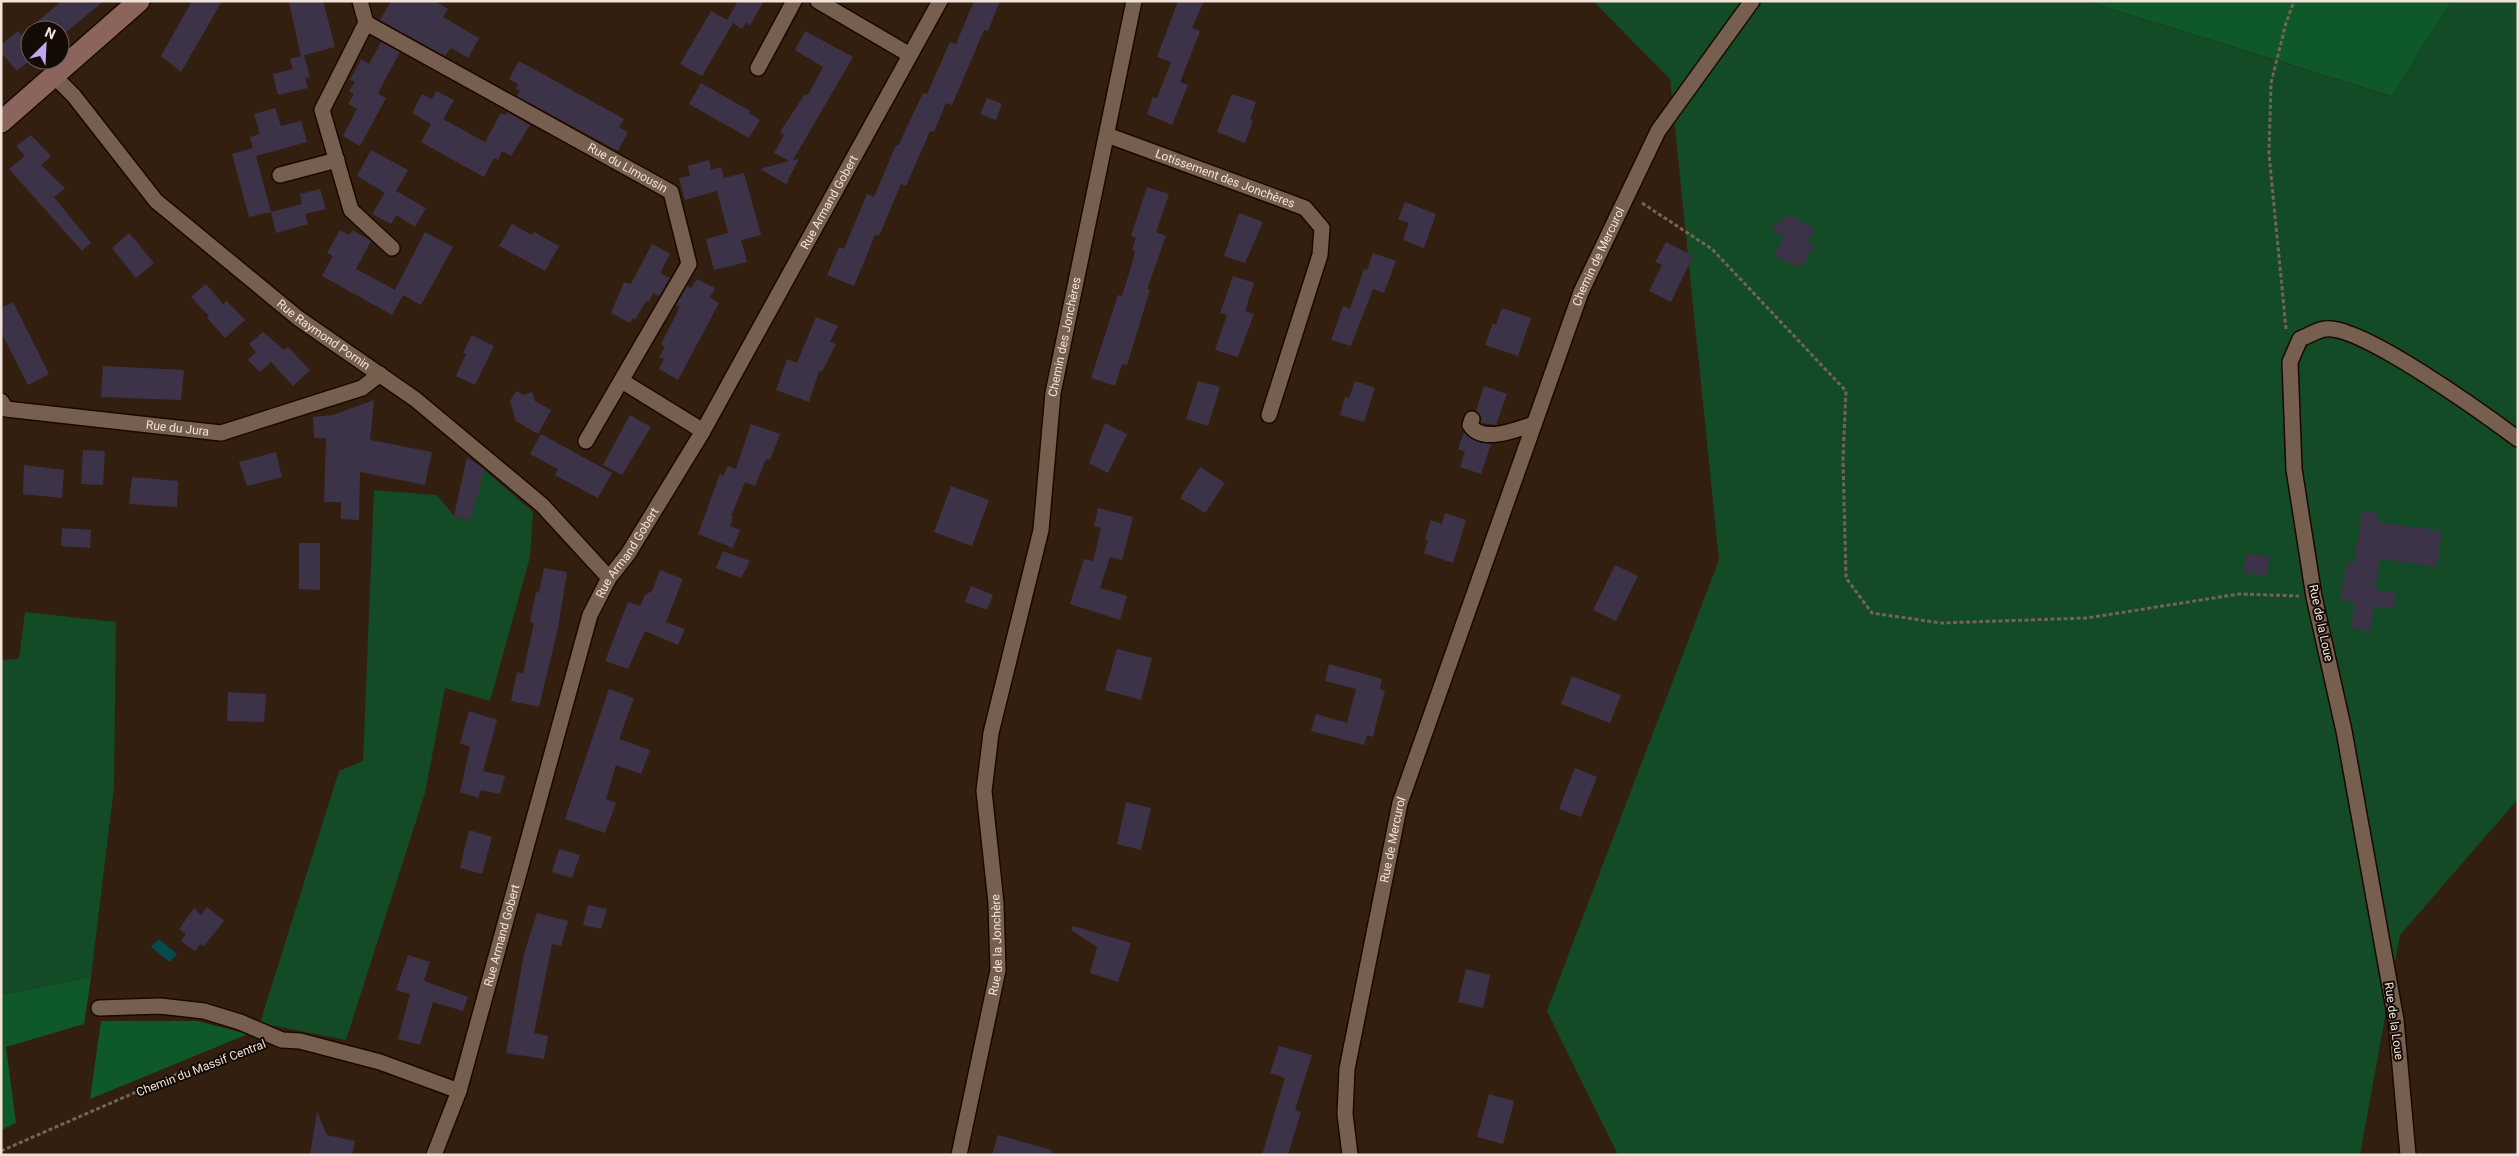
<svg xmlns="http://www.w3.org/2000/svg" width="2519" height="1156" viewBox="0 0 2519 1156" font-family="Roboto,sans-serif">
  <rect width="100%" height="100%" fill="#331f10"/>
  <path fill="#134b26" d="M1593 1H2087L2390 96 2451 1H2518V799L2400 935 2360 1155H1618L1547 1011 1719 560 1670 79Z
    M479 465 533 512 530 557 490 701 445 688 425 793 346 1040 260 1023 339 771 363 761 374 490 437 495 454 516 471 520Z
    M25 612 116 622 114 787 91 977 1 995V660L19 659Z"/>
  <path fill="#0f582a" d="M2087 1H2451L2391 96Z
    M91 977 84 1024 6 1047 16 1123 1 1130V995Z
    M101 1021H197L248 1034 90 1099Z"/>
  <path fill="#054a4c" d="M159 939 177 954 170 962 151 947Z"/>
  <path fill="#3d3349" d="M62 1H104L60 37V30H30V60L17 71 1 53V45L18 31 21 35Z
    M192 1H222L181 72 161 56Z
    M297 1H323L335 47 301 56 289 3Z
    M391 1H435L448 9 443 17 479 38 468 58 451 48 445 56 380 20Z
    M738 1H764L750 25 746 23 742 29 733 23 702 76 680 64 711 11 731 22 727 20Z
    M974 1H1000L988 31 984 30 952 105 946 103 934 132 930 131 906 186 901 184 879 236 875 235 854 286 827 275 839 247 844 249 867 194 874 197 896 145 898 146 923 93 927 94 950 42 956 44Z
    M1178 1H1204L1192 28 1200 31 1180 82 1188 85 1172 125 1147 114 1153 97 1157 98 1171 62 1157 57Z
    M805 31 853 57 793 160 799 159 786 184 760 169 789 161 774 153 784 135 780 132 805 94 808 95 823 67 795 50Z
    M381 42 400 52 378 93 386 98 360 146 343 136 357 109 348 104 354 94 349 91 355 82 350 80 361 59 369 64Z
    M304 55 310 77 305 78 308 88 278 95 273 74 293 69 290 59Z
    M519 61 624 119 619 127 628 132 618 151 517 96 520 91 516 89 518 84 509 79Z
    M701 83 750 111 749 113 760 120 749 138 689 104Z
    M436 91 454 100 443 119 485 142 501 113 505 115 507 112 530 125 511 156 502 151 498 160 494 158 484 177 421 142 431 124 412 113 422 94 432 99Z
    M1232 94 1256 102 1250 119 1253 120 1245 143 1217 132Z
    M987 98 1002 104 996 120 980 114Z
    M275 108 281 126 301 121 307 142 256 156 271 212 302 204 300 194 320 189 326 209 305 214 308 224 276 233 271 212 249 217 232 154 253 148 250 137 260 134 254 114Z
    M31 135 51 156 41 165 65 188 54 197 91 243 82 251 9 169 25 156 16 146Z
    M371 150 408 170 396 191 426 208 415 227 396 215 391 224 372 214 385 193 357 176Z
    M709 160 711 170 721 167 724 178 744 173 761 235 741 240 747 262 714 270 706 239 728 233 717 191 685 200 679 178 690 176 688 166Z
    M1147 187 1169 194 1156 232 1166 236 1147 289 1150 290 1127 365 1122 364 1115 386 1091 378 1118 295 1122 296 1132 264 1135 251 1132 250 1136 238 1131 236Z
    M1405 202 1436 214 1424 248 1403 240 1409 223 1398 219Z
    M1239 213 1263 222 1245 263 1224 256Z
    M1789 214 1815 229 1808 242 1814 245 1804 265 1800 264 1799 267 1774 256 1783 237 1770 229Z
    M512 224 532 235 534 232 559 246 545 271 499 246Z
    M340 230 349 235 352 230 371 241 356 269 395 290 425 232 453 247 421 305 403 295 392 315 322 276 333 256 327 253Z
    M129 233 154 263 136 278 112 248Z
    M1666 242 1693 256 1671 302 1649 291 1662 265 1655 262Z
    M652 244 670 254 660 273 670 278 659 296 653 293 649 302 646 301 635 320 633 318 630 323 611 313 624 282 630 284 632 282Z
    M1373 253 1396 261 1384 293 1373 289 1351 346 1331 340 1343 306 1350 309 1364 269 1367 270Z
    M1233 276 1254 283 1245 311 1254 314 1238 357 1215 350 1227 315 1220 313Z
    M697 279 715 288 710 297 719 303 678 380 659 369 664 359 659 357 665 347 661 344 680 307 676 305 687 286 691 288Z
    M206 284 223 304 227 301 245 320 225 338 207 318 209 316 191 297Z
    M13 302 49 374 28 385 1 332V308Z
    M1502 308 1531 318 1518 356 1485 345 1493 323 1496 325Z
    M816 317 838 326 830 342 836 344 822 372 819 371 809 402 776 390 787 359 797 363Z
    M263 332 284 350 288 347 310 370 293 386 271 362 260 372 248 360 256 352 249 344Z
    M472 335 494 346 475 385 456 376 466 354 463 353Z
    M103 366 184 370 181 400 101 397Z
    M1198 381 1220 387 1208 426 1186 419Z
    M1355 381 1375 388 1364 422 1340 415 1345 397 1349 398Z
    M1484 386 1507 394 1496 425 1481 423V417L1476 411Z
    M516 391 524 395 532 392 535 401 551 410 538 434 516 421 510 401Z
    M374 400 370 440 432 452 425 485 360 472 359 520 341 519V502H324L326 438H314L313 417 333 415Z
    M630 415 651 427 622 475 603 465Z
    M1105 423 1127 434 1108 473 1089 463Z
    M751 424 780 434 770 460 766 459 755 486 745 482 731 516 733 517 730 526 740 530 733 548 698 534 720 474 723 476 728 466 736 469Z
    M1464 432 1479 442 1491 444 1481 474 1460 467 1465 452 1458 449Z
    M541 434 612 473 598 498 555 475 558 469 530 454Z
    M83 450 105 451 103 485 81 484Z
    M276 452 282 477 247 486 239 462Z
    M467 457 484 469 471 520 454 516Z
    M24 465 64 470 62 498 23 494Z
    M1200 467 1225 483 1205 513 1180 498Z
    M132 477 178 481 177 507 129 504Z
    M951 486 989 500 972 546 934 532Z
    M1098 508 1133 517 1122 560 1110 557 1100 588 1127 596 1120 620 1070 604 1084 559 1093 561 1101 528 1094 526Z
    M2362 511 2377 513 2378 522 2442 531 2437 567 2380 559 2375 589 2396 593 2394 609 2374 606 2370 631 2351 628 2355 603 2340 599 2347 562 2354 563Z
    M1445 513 1466 520 1453 563 1424 553 1428 540 1425 539 1431 520 1442 524Z
    M62 528 91 530 90 548 61 546Z
    M299 543H320V590L299 589Z
    M723 551 750 561 741 578 716 568Z
    M2246 554 2270 556 2267 576 2243 573Z
    M1615 565 1638 576 1616 621 1593 610Z
    M544 568 567 572 558 628 539 707 511 701 517 672 523 674 534 623 530 622 536 592 539 593Z
    M660 570 683 579 666 622 685 629 678 645 645 631 628 669 605 661 628 602 640 606 645 595 652 591Z
    M971 586 993 595 987 610 965 602Z
    M1117 649 1152 658 1141 700 1105 690Z
    M1329 664 1382 679 1380 689 1385 691 1377 720 1373 737 1367 735 1364 745 1311 731 1316 714 1347 723 1356 689 1325 681Z
    M1572 676 1621 695 1610 723 1561 704Z
    M609 689 634 698 619 739 650 750 641 774 616 765 606 799 616 803 605 833 565 819Z
    M228 692 266 694 264 722 227 721Z
    M469 711 497 720 483 771 505 776 500 794 481 790 478 798 460 792 470 747 460 743Z
    M1575 768 1597 777 1581 817 1559 809Z
    M1126 802 1151 808 1141 850 1117 844Z
    M469 830 492 837 482 874 460 868Z
    M559 849 580 855 572 878 552 872Z
    M588 905 607 909 601 929 583 925Z
    M207 907 224 921 204 946 200 944 195 951 181 941 186 934 179 929 194 908 201 915Z
    M537 913 568 921 561 946 552 944 534 1033 548 1036 544 1059 506 1053 524 954Z
    M1073 926 1131 943 1118 982 1090 973 1097 947 1071 930Z
    M408 955 430 962 424 980 427 982 468 997 463 1011 433 1002 420 1045 398 1039 410 994 396 990Z
    M1466 969 1490 975 1483 1008 1458 1002Z
    M1279 1046 1312 1055 1295 1110 1301 1112 1288 1155H1262L1285 1078 1270 1073Z
    M1489 1094 1514 1101 1503 1144 1477 1137Z
    M317 1112 327 1135 355 1141 352 1155H310Z
    M998 1135 1052 1150 1051 1155H992Z"/>
  <g fill="none" stroke-linecap="round" stroke-linejoin="round">
    <defs>
      <g id="minor">
        <path d="M360 1 366 23 322 110 351 210 392 248"/>
        <path d="M818 1 910 55"/>
        <path id="s1" d="M366 23 671 192 689 264 586 441"/>
        <path d="M758 68 794 1"/>
        <path id="s2" d="M54 76 74 96 156 201 298 318 415 399 542 505 609 578"/>
        <path id="s3" d="M1107 135 1305 208 1322 228 1320 255 1269 415"/>
        <path d="M280 175 337 160"/>
        <path d="M622 381 703 431"/>
        <path id="s4" d="M1 401 6 409 221 433 362 388 380 374"/>
        <path d="M1472 419 1470 425C1482 444 1515 430 1534 424"/>
        <path d="M99 1008 160 1006 204 1011 240 1022 282 1040 300 1041 380 1062 459 1091"/>
        <path id="s5" d="M434 1155 459 1091 590 615 609 578 628 554 703 431 940 1"/>
        <path id="s6" d="M959 1155 998 970 996 903 984 791 991 733 1041 530 1053 393 1134 1"/>
        <path id="s7" d="M1350 1155 1345 1114 1347 1069 1400 803 1581 292 1658 131 1752 1"/>
        <path d="M2408 1155 2396 1020 2344 731 2314 597 2294 469 2290 362 2300 339C2308 336 2317 330 2325 329 2359 323 2487 416 2518 439"/>
      </g>
      <path id="secondary" d="M1 122 139 1"/>
    </defs>
    <use href="#minor" stroke="#1a0800" stroke-width="18"/>
    <use href="#secondary" stroke="#1a0800" stroke-width="24"/>
    <path stroke="#756356" stroke-width="3" stroke-dasharray="4 2.5" stroke-linecap="butt" d="M1642 203 1712 249 1846 391 1843 459 1846 578 1872 613 1941 623 2087 618 2239 594 2299 596
      M2286 329 2269 154 2271 83 2286 23 2294 1
      M1 1151 182 1072 255 1047"/>
    <use href="#minor" stroke="#775f4f" stroke-width="15"/>
    <use href="#secondary" stroke="#8b655b" stroke-width="21"/>
  </g>
  <g text-anchor="middle" dominant-baseline="central" stroke-width="4" stroke-linejoin="round" paint-order="stroke">
    <g font-size="12" fill="#f1e3d9" stroke="#140b06">
      <text stroke="none"><textPath href="#s1" startOffset="299">Rue du Limousin</textPath></text>
      <text stroke="none"><textPath href="#s3" startOffset="126">Lotissement des Jonchères</textPath></text>
      <text stroke="none"><textPath href="#s5" startOffset="1040">Rue Armand Gobert</textPath></text>
      <text stroke="none"><textPath href="#s7" startOffset="939">Chemin de Mercurol</textPath></text>
      <text stroke="none"><textPath href="#s2" startOffset="376">Rue Raymond Pornin</textPath></text>
      <text stroke="none"><textPath href="#s6" startOffset="831">Chemin des Jonchères</textPath></text>
      <text stroke="none"><textPath href="#s4" startOffset="182">Rue du Jura</textPath></text>
      <text stroke="none"><textPath href="#s5" startOffset="635">Rue Armand Gobert</textPath></text>
      <text transform="translate(2321 623) rotate(78)">Rue de la Loue</text>
      <text stroke="none"><textPath href="#s7" startOffset="320">Rue de Mercurol</textPath></text>
      <text stroke="none"><textPath href="#s5" startOffset="230">Rue Armand Gobert</textPath></text>
      <text stroke="none"><textPath href="#s6" startOffset="214">Rue de la Jonchère</textPath></text>
      <text transform="translate(2394 1021) rotate(82)">Rue de la Loue</text>
      <text transform="translate(201 1068) rotate(-21)">Chemin du Massif Central</text>
    </g>
  </g>
  <rect width="2519" height="1156" fill="none" stroke="#f1e3d9" stroke-width="5"/>
  <g transform="translate(45 45) rotate(24)"><circle r="24" fill="#140b06" stroke="#6c615a"/>
  <path d="M0-4L9 19L0 12L-9 19Z" fill="#c5a6f0"/>
  <text y="-8" font-size="14" font-weight="bold" text-anchor="middle" fill="#f1e3d9">N</text>
  </g>
</svg>
